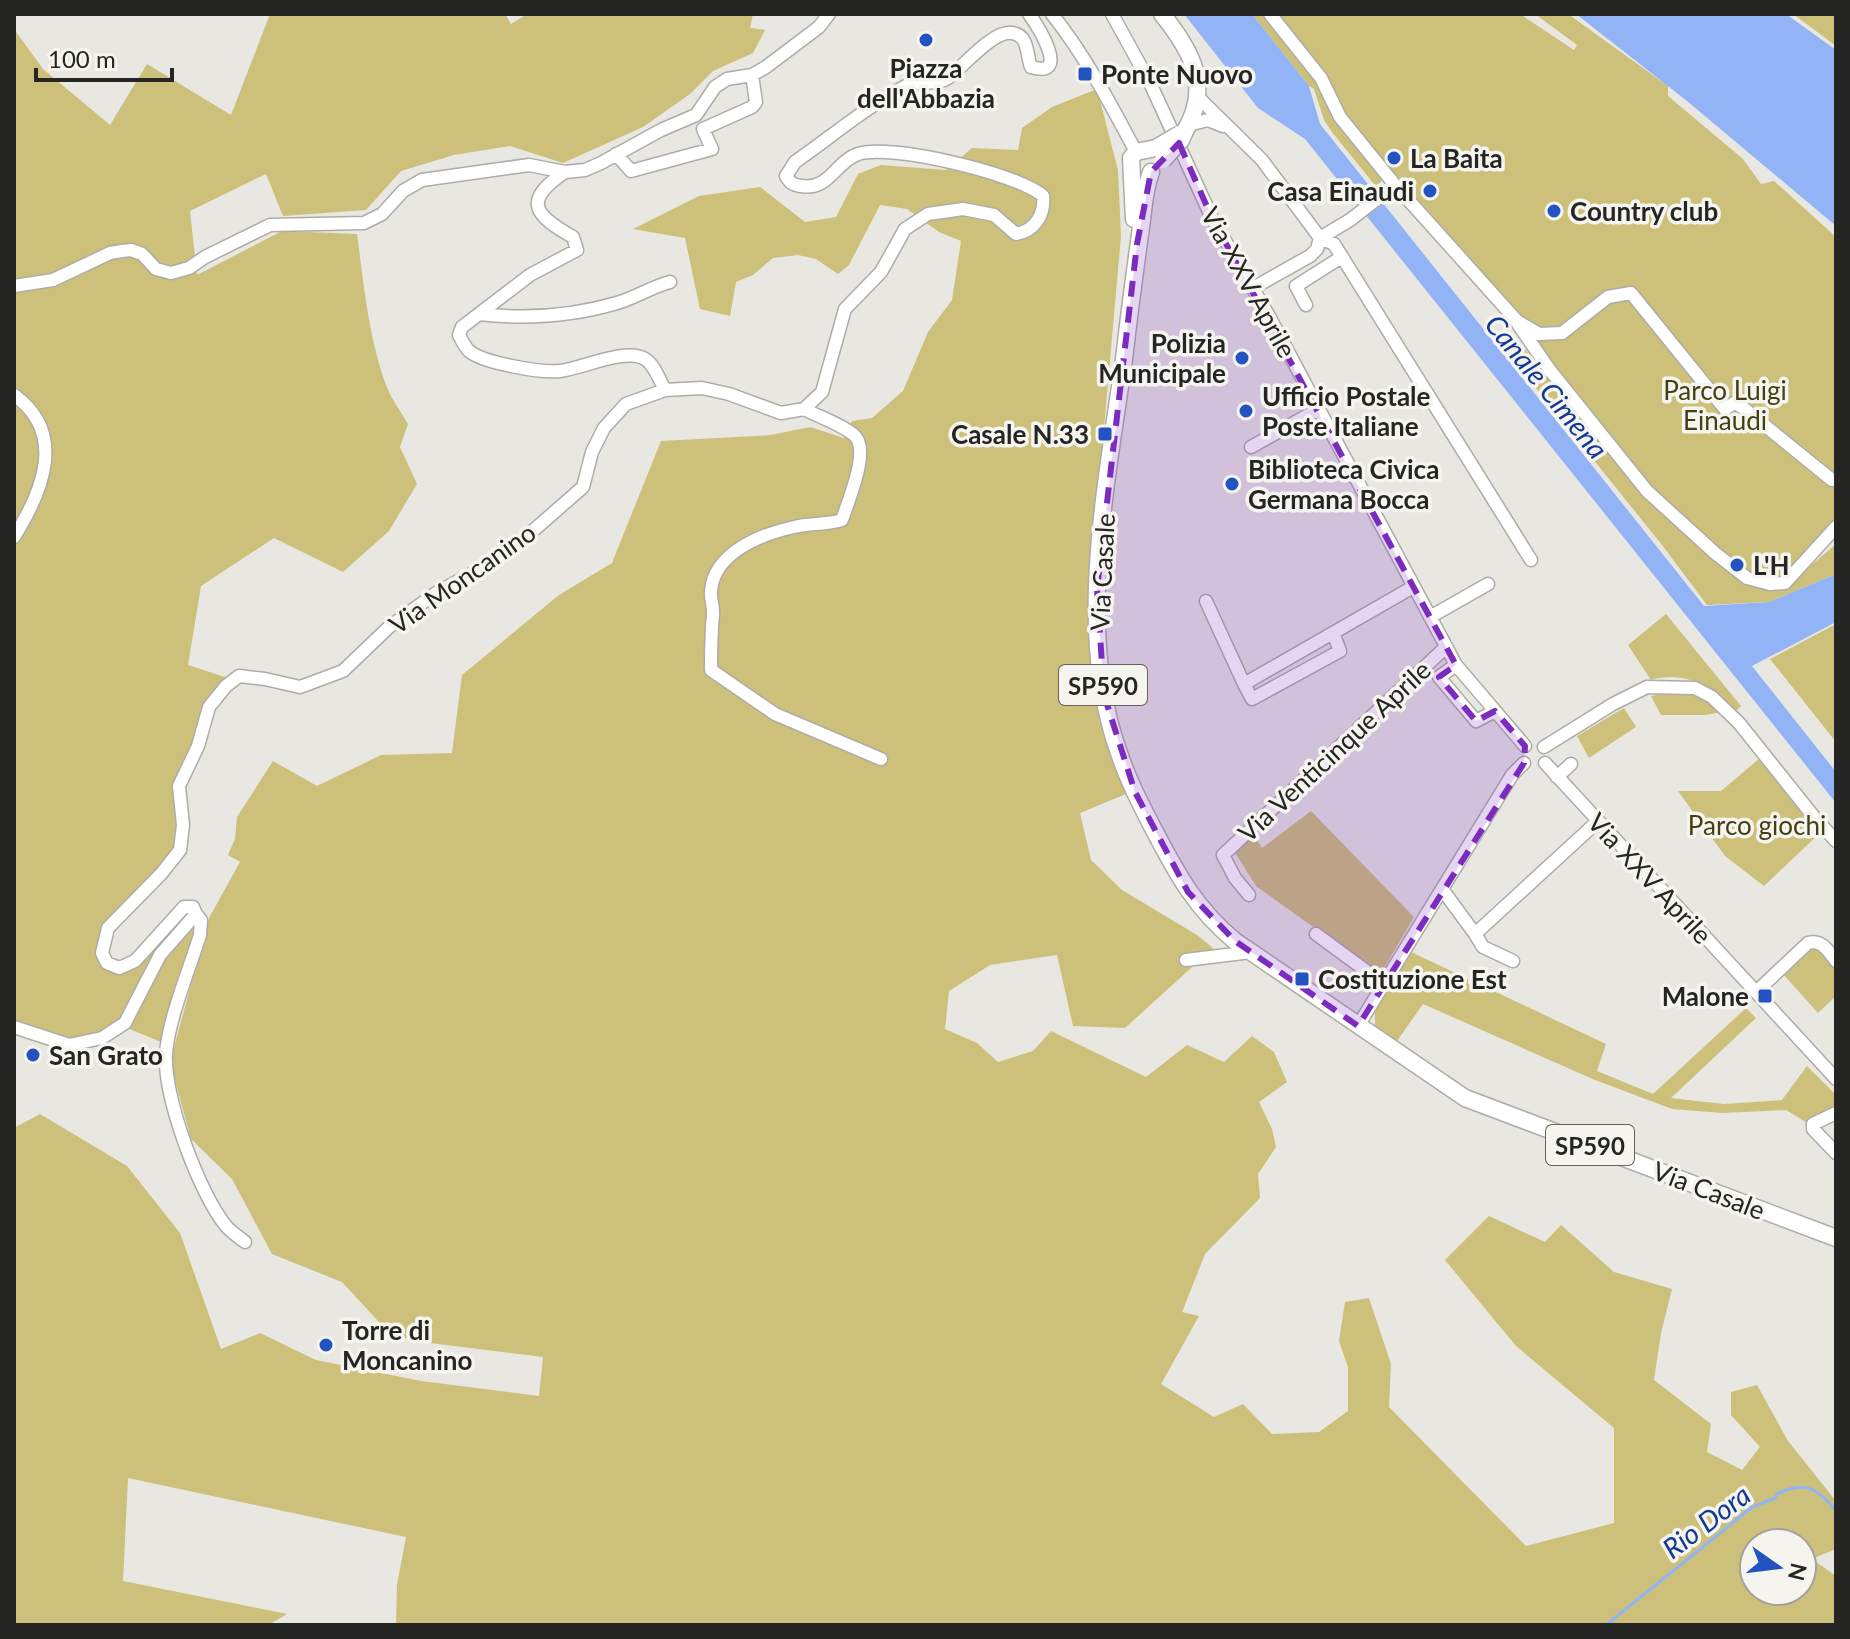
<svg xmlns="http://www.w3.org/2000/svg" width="1850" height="1639" viewBox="0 0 1850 1639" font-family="Lato,sans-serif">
  <rect width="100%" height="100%" fill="#e8e7e2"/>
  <path fill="#ccc07a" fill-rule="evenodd" d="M270 14H505L511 24 527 14H753L750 28 765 30 753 53 713 71 690 94 643 127 563 163 510 146 454 155 401 171 366 210 283 216 266 174 190 211 197 275 282 231 357 234C364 285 369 344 389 392 394 403 402 413 408 424L400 447 417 484 389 531 343 572 274 538 201 586 188 665 225 677 207 705 176 786V849L104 927V965L136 963 182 918 198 931 161 1042 115 1023C76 1050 55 1037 14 1024V29L43 69 110 125 147 64 231 115Z
    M1252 14H1266L1307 66 1383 179 1380 182V188L1378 189 1332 132 1324 120 1314 89 1309 86Z
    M1272 14H1520L1574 50 1577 45 1535 14H1568L1668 86V96L1743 159 1761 184 1774 181 1836 237V522L1785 580H1762L1741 571 1664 501 1606 434 1342 112 1326 74 1318 69Z
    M1793 14H1836V46Z
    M1097 89 1118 170 1121 236 1095 529 1113 752 1126 794 1080 813 1091 860 1122 890 1197 935 1213 948 1125 1028 1073 1026 1057 955 990 965 949 991 945 1029 977 1043 998 1062 1033 1051 1051 1031 1146 1077 1187 1045 1224 1062 1252 1036 1274 1052 1287 1082 1259 1102 1272 1129 1276 1147 1258 1174 1260 1198 1205 1254 1182 1312 1199 1316 1161 1384 1214 1417 1243 1404 1272 1434 1319 1432 1348 1411V1367L1339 1341 1345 1302 1369 1298 1391 1364 1389 1407 1526 1546 1614 1523V1428L1516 1346 1445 1260 1489 1216 1545 1242 1561 1225 1614 1272 1672 1289 1661 1333 1654 1380 1711 1424 1707 1452 1742 1470 1760 1447 1731 1415V1392L1757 1385 1788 1441 1836 1501V1549L1812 1559 1836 1576V1625H396L397 1585 406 1537 128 1478 123 1581 287 1614 268 1625H14V1128L40 1114 127 1166 180 1233 221 1349 260 1333 316 1360 421 1381 539 1396 543 1357 430 1343 391 1335 342 1282 272 1254 232 1179 191 1139 170 1062 209 918 240 862 228 855 235 839 237 817 273 761 317 786 381 755 452 753 462 675 559 595 612 563 661 441 771 435 810 427 844 438 852 421 872 418 903 391 928 332 952 300 961 241 939 232 907 209 880 205 849 265 838 274 816 259 798 255 773 258 753 275 736 282 730 316 700 309 685 238 633 229 699 196 760 187 805 222 836 217 858 174 881 165 946 170 972 148 1018 150 1022 128 1052 107ZM1754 1543H1802V1591H1754Z
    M1524 348 1611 454 1695 542 1742 581 1768 589 1787 586 1836 544V574L1769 602 1707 605 1662 545 1511 357Z
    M1666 614 1741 706 1735 712C1711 687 1687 670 1651 680L1628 645Z
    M1836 624V742L1770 659Z
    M1680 691 1701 696 1722 712 1705 715H1661L1651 696Z
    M1624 708 1636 727 1589 758 1577 736Z
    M1760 758 1820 833 1764 886 1725 856 1678 791H1721Z
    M1311 811 1414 917 1380 975 1256 886 1234 851 1251 831 1262 848Z
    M1811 947 1821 948 1836 965V996L1818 1013 1783 974Z
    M1409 951 1468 979V984L1498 993 1606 1044 1597 1071 1653 1094 1746 1008 1756 1018 1671 1098 1724 1104 1782 1100 1807 1066 1836 1095V1109L1809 1124 1786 1110 1722 1113 1672 1109 1595 1080 1423 1004 1397 1041 1375 1028V1010Z"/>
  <path fill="#92b3f5" d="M1184 14H1252L1309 86 1320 124 1704 606 1769 602 1836 574V622L1752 666 1836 772V803L1305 139 1258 108Z
    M1576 14H1786L1836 50V226L1687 101Z"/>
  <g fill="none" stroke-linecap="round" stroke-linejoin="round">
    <path stroke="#92b3f5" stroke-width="3" d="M1606 1625 1751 1508 1775 1498 1777 1494C1804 1480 1818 1488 1836 1511"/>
    <defs>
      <path id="minor" d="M1052 14C1086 57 1110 103 1136 152
        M1112 14 1151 85 1212 218 1270 318 1456 665 1525 746
        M1270 14 1321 78 1340 117 1395 185 1517 321 1539 334 1562 333 1608 297 1631 293 1725 409 1734 403 1742 407 1832 480
        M1197 96 1262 160 1320 238 1334 244 1531 560
        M1188 125 1208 120 1223 126
        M616 154 631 171 712 149 703 129 752 107 756 102 752 75
        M565 172C522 201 534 215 573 237L577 250 530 275 479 314C524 319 573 316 617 303 635 298 651 287 670 282
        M14 286 53 280 110 253 122 251 131 250 142 254 156 269 171 273 189 268 205 257 270 225 364 223 382 214 403 191 422 180 529 165 565 172 585 170 601 163 661 130 696 115 715 87 727 79 752 75 766 67 819 27 829 14
        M1253 288 1310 256 1317 249 1320 238 1350 220 1395 185
        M1306 305 1296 286 1340 258
        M479 314 462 327 459 335C461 339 465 347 469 351 483 363 541 373 560 371 580 369 627 347 645 359 654 364 660 381 665 390
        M1518 324 1549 369 1647 491 1715 553 1747 578 1770 584 1785 583 1836 527
        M14 395C67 433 43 491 14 537
        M804 409C819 417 841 424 854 435 871 449 848 501 842 520 826 525 810 523 794 527 762 534 714 552 711 591 710 599 714 607 713 615 711 634 711 651 711 670L775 714 881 759
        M1251 447 1317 410
        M1206 601 1244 684 1413 587
        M1430 617 1488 584
        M1456 665 1439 677 1476 721 1495 711
        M1244 684 1252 699 1340 651 1333 633
        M1544 747 1613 704 1647 687 1695 688 1712 697 1739 723 1814 817 1836 841
        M1545 763 1836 1079
        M1557 777 1571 764
        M1442 889 1475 934 1597 822
        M1249 895 1235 878 1223 855 1446 647
        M196 914 201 920 200 935C189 970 169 1018 166 1053 163 1096 199 1193 226 1226 231 1232 239 1237 245 1242
        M1316 934 1384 984
        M1475 934 1483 947 1513 961
        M1186 960 1251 952
        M1756 992 1808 943C1822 939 1828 951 1836 961
        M1358 1026 1512 775 1524 763
        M14 1027 69 1045 102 1038 125 1023 160 955 196 914 193 907H184L135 961 119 968 107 963 102 953 108 928 161 874 180 850 183 825 179 786 198 746 209 707 226 686 239 676 265 679 300 687 343 671 389 627 436 593 482 568 519 543 583 487 592 452 604 428 626 404 665 390 702 388 729 394 781 413 804 409 822 392 845 309 881 272 905 229 928 214 963 209 994 215 1016 234C1035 231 1045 214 1043 196 1019 174 889 143 858 154 836 161 829 191 801 186 793 185 790 183 786 176L795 162C831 137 867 106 906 86 919 80 936 86 948 78 963 67 993 30 1012 33 1029 35 1026 54 1031 67 1072 79 1037 25 1029 14
        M1836 1113 1813 1124V1129L1836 1153"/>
      <path id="major" d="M1162 14C1191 50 1212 86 1185 131
        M1151 172C1145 188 1144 203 1142 220 1136 263 1130 307 1125 351 1108 479 1074 629 1119 753 1128 780 1141 805 1154 830 1177 874 1196 909 1235 941L1465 1098 1836 1238
        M1134 219 1131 158 1136 152 1156 148"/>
    </defs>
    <use href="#minor" stroke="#adaca7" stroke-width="15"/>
    <use href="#major" stroke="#adaca7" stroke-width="19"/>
    <use href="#minor" stroke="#fff" stroke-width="12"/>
    <use href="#major" stroke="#fff" stroke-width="16"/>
    <defs>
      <path id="major-bridge" d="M1156 148 1180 134
        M1163 160 1181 140 1185 131"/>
    </defs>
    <use href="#major-bridge" stroke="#adaca7" stroke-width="19" stroke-linecap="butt"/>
    <use href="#major-bridge" stroke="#fff" stroke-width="16"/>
  </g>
  <path fill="#7b2cbf" fill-opacity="0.2" stroke="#7b2cbf" stroke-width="6" stroke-dasharray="16 10" stroke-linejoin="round" d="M1179 143 1212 218 1456 665 1439 677 1476 721 1495 711 1525 746 1524 763 1358 1026 1235 941 1188 892 1135 792 1104 695 1097 589 1137 244 1151 172Z"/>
  <g fill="#2353c1" stroke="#f5f4ef" stroke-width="3">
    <circle cx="926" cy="40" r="8"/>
    <rect x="1077" y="66" width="16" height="16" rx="4"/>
    <circle cx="1394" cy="158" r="8"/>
    <circle cx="1430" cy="191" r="8"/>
    <circle cx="1554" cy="211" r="8"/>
    <circle cx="1242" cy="358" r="8"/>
    <circle cx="1246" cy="411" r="8"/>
    <rect x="1097" y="426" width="16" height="16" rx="4"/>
    <circle cx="1232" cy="484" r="8"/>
    <circle cx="1737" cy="565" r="8"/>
    <rect x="1294" y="971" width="16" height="16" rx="4"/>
    <rect x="1757" y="988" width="16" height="16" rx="4"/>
    <circle cx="33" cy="1055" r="8"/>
    <circle cx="326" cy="1345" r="8"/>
  </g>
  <g text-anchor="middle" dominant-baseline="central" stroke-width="7" stroke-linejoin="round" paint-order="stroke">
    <g fill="#f5f4ef" stroke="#636360" stroke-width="2">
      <rect x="1059" y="665" width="88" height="40" rx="6"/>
      <rect x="1546" y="1125" width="88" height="40" rx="6"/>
    </g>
    <g font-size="24" font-weight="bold" fill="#252523">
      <text x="1103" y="685">SP590</text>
      <text x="1590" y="1145">SP590</text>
    </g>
    <g font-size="26" font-weight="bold" fill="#252523" stroke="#f5f4ef" text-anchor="start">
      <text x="926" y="68" text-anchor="middle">Piazza<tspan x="926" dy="30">dell'Abbazia</tspan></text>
      <text x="1101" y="74">Ponte Nuovo</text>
      <text x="1410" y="158">La Baita</text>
      <text x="1414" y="191" text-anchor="end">Casa Einaudi</text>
      <text x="1570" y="211">Country club</text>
      <text x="1226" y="343" text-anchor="end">Polizia<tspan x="1226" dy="30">Municipale</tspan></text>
      <text x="1262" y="396">Ufficio Postale<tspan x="1262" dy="30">Poste Italiane</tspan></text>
      <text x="1089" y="434" text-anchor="end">Casale N.33</text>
      <text x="1248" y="469">Biblioteca Civica<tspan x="1248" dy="30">Germana Bocca</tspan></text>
      <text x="1753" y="565">L'H</text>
      <text x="1318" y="979">Costituzione Est</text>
      <text x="1749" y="996" text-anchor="end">Malone</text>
      <text x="49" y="1055">San Grato</text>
      <text x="342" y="1330">Torre di<tspan x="342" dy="30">Moncanino</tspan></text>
    </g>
    <g font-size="26" fill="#252523" stroke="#f5f4ef">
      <text transform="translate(1249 282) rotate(61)">Via XXV Aprile</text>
      <text transform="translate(1102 572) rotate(-87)">Via Casale</text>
      <text transform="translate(462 578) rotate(-35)">Via Moncanino</text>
      <text transform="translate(1334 751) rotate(-43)">Via Venticinque Aprile</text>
      <text transform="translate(1650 878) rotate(47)">Via XXV Aprile</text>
      <text transform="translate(1709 1190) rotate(21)">Via Casale</text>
    </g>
    <g font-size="26" fill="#453e12" stroke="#f5f4ef">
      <text x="1725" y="390">Parco Luigi<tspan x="1725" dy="30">Einaudi</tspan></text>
      <text x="1757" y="825">Parco giochi</text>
    </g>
    <g font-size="28" font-style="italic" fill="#123994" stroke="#f5f4ef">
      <text transform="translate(1547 386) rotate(51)">Canale Cimena</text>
      <text transform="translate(1706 1521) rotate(-37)">Rio Dora</text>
    </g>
  </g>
  <rect width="1850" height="1639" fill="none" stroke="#252523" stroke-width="32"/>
  <g transform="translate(1778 1567) rotate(104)"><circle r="38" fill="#f5f4ef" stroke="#a2a19d" stroke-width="2"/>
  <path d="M0-6L14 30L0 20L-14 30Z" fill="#2353c1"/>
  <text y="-12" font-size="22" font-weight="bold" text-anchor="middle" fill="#252523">N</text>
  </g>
  <path d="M36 68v12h136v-12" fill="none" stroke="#252523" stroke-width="4"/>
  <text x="48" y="68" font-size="24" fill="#252523" stroke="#f5f4ef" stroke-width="6" paint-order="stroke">100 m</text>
</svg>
